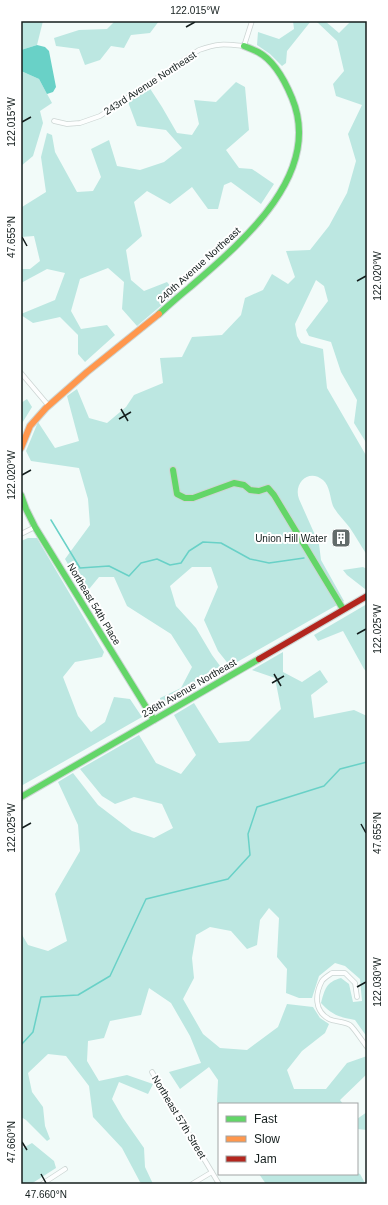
<svg xmlns="http://www.w3.org/2000/svg" width="388" height="1205" viewBox="0 0 388 1205" font-family="Helvetica,sans-serif">
  <rect width="100%" height="100%" fill="#f2fbf9"/>
  <path fill="#bce7e1" d="M21 21H43L37 45 21 50Z
    M115 21H159L150 33 131 35 124 48 111 46 100 60 85 65 79 49 56 46 54 38 79 30 107 29Z
    M293 21H311L287 51 286 63 282 66 270 54 257 45 258 32 279 39 294 29Z
    M316 21H325L339 33 351 21H367V444L354 423 357 400 341 372 331 342 309 336 306 330 328 301 324 286 316 280 295 324 297 336 301 343 323 349 327 388 367 457V555C361 546 356 537 350 528 345 521 337 514 333 506 330 498 330 486 323 480 309 468 293 483 299 499L319 544 321 560 344 601 230 666 218 651 204 620 218 587 211 567H192L170 586 176 606 196 628 212 655 223 670 158 708 160 698 181 688 192 667 171 634 127 606 114 577H99L85 594 65 559 90 525 88 499 79 468 31 461 26 451 38 422 55 448 79 441 67 396 77 389 89 418 107 423 126 407 134 395 163 383 160 358 182 357 192 337 222 335 241 315 245 298 263 290 272 274 288 284 295 277 286 251 310 250 329 226 347 193 356 161 348 134 362 105 336 96 333 84 344 71 337 41Z
    M21 71 39 79 52 103 40 111 43 123 33 156 21 166Z
    M236 82 245 87 249 130 226 150 239 168 252 169 274 184 261 204 231 182 224 185 218 209H208L192 187 170 204 147 191 134 202 142 236 126 250 131 280 144 291 167 282 176 293 137 326 122 309 124 282 108 268 80 279 71 311 81 329 107 325 115 335 85 362 78 354V335L60 317 33 323 21 315V314L55 300 65 273 47 269 21 283V269H30L40 261 34 236 21 237V205L22 207 46 192 41 157 47 133 52 135 55 152 77 192 93 191 101 177 91 149 109 140 117 166 140 170 164 162 182 148 166 130 137 126 128 102 149 87 162 107 177 133 192 135 199 124 194 100 216 102Z
    M27 399 32 407 21 425V403Z
    M28 538H37L104 652 102 657 75 662 63 677 78 716 91 732 105 722 114 697 130 699 142 717 21 786V541Z
    M363 567 367 569V588L365 589 347 575 343 570Z
    M367 604V672L364 669 343 631 318 641 314 635Z
    M283 652V672L302 682 320 670 328 682 311 695 314 718 354 710 367 716V1037L355 1020C339 1017 332 1015 321 1003 325 989 326 982 341 978L349 984 353 1002 362 1001 360 979 345 966 335 963 319 976 312 998H299L286 993 287 969 277 957 279 918 269 908 260 920 257 945 247 949 231 931 210 927 196 935 192 958 194 978 183 999 203 1034 220 1048 247 1050 278 1027 287 1004 313 1007 320 1018 329 1024 325 1033 302 1051 287 1070 294 1089H326L347 1063 367 1056V1074L340 1100 343 1104H220L217 1102 218 1080 209 1067 180 1089 169 1072 201 1063 190 1036 171 1003 149 988 141 1015 110 1021 104 1038 88 1041 87 1061 99 1081 127 1075 153 1084 148 1094 119 1082 112 1099 123 1118 144 1148 145 1167 153 1184H143L140 1182 122 1148 93 1117 89 1086 66 1056 48 1054 28 1073 32 1092 43 1107 45 1126 50 1139 47 1141 26 1120 21 1117V933L28 945 48 951 67 941 55 894 80 851 78 825 58 782 73 773 98 805 132 831 154 838 173 828 162 804 134 797 115 804 102 796 80 769 139 735 156 763 181 774 196 755 174 715 194 703 219 743 249 741 281 709 275 678 252 670Z
    M367 1112V1130L357 1129V1119Z
    M32 1143 54 1161 56 1168 31 1184H21V1149Z
    M357 1173 360 1174 365 1183V1184H266L259 1174Z"/>
  <path fill="#69d1c7" d="M37 45 45 47 49 51 56 87 53 92 47 94 39 79 21 71V50Z"/>
  <g fill="none" stroke-linecap="round" stroke-linejoin="round">
    <path stroke="#69d1c7" stroke-width="1.5" d="M51 520 80 568 109 566 129 576 141 563 157 559 170 565 181 563 189 551 203 542 221 543 250 559 269 563 304 558
      M21 1045 33 1032 41 997 78 995 110 976 146 899 228 879 250 855 248 834 257 807 324 786 340 769 367 762"/>
    <defs>
      <path id="street" d="M54 121 67 124 80 123 100 116 199 50C218 43 224 44 244 46L252 21
        M21 373 48 405
        M21 534 35 527
        M357 997 355 983 345 973H332C329 975 324 978 322 981 315 994 314 1011 329 1019 335 1022 344 1021 350 1025 354 1028 363 1042 367 1047
        M152 1072 219 1184
        M42 1184 65 1169
        M192 1184 212 1172"/>
      <path id="fast" d="M159 314C169 305 179 296 189 288 240 244 324 175 292 98 285 81 275 61 258 52 254 50 249 48 244 46
        M173 470 177 494 185 498H193L234 483 244 485 250 490 259 491 268 488 274 495 343 609
        M21 495 26 509 35 527 154 720
        M21 797 259 659"/>
      <path id="slow" d="M21 448 30 426 46 408 87 372 159 314"/>
      <path id="jam" d="M259 659 367 596"/>
    </defs>
    <use href="#street" stroke="#ccd5d3" stroke-width="5.5"/>
    <use href="#fast" stroke="#ccd5d3" stroke-width="8"/>
    <use href="#slow" stroke="#ccd5d3" stroke-width="8"/>
    <use href="#jam" stroke="#ccd5d3" stroke-width="8"/>
    <use href="#street" stroke="#fdfefe" stroke-width="4"/>
    <use href="#fast" stroke="#63d668" stroke-width="6"/>
    <use href="#slow" stroke="#ff974d" stroke-width="6"/>
    <use href="#jam" stroke="#b3261e" stroke-width="6"/>
  </g>
  <path fill="none" stroke="#141e1d" stroke-width="1.5" d="M186 27 195 22M22 122 31 117M22 237 27 246M357 281 366 276M121 409 128 421M119 419 131 412M22 475 31 470M357 634 366 629M274 674 281 686M272 683 284 676M361 824 366 833M22 828 31 823M357 987 366 982M22 1142 27 1150M41 1174 46 1183"/>
  <defs>
    <symbol id="building-square" viewBox="-11 -11 22 22"><rect x="-9" y="-9" width="18" height="18" rx="4" fill="#626b6a" stroke="#fff"/><path d="M-4-6H4V6H1V3H-1V6H-4ZM-2.5-4.3h1.7v1.8h-1.7ZM.8-4.3h1.7v1.8H.8ZM-2.5-1h1.7V.8h-1.7ZM.8-1h1.7V.8H.8Z" fill="#fff"/></symbol>
  </defs>
  <g fill-rule="evenodd">
    <use href="#building-square" x="330" y="527" width="22" height="22"/>
  </g>
  <g text-anchor="middle" dominant-baseline="central" stroke-width="4" stroke-linejoin="round" paint-order="stroke">
    <g font-size="10" fill="#141e1d" stroke="#fff">
      <text transform="translate(150 83) rotate(-33)">243rd Avenue Northeast</text>
      <text transform="translate(199 265) rotate(-42)">240th Avenue Northeast</text>
      <text transform="translate(94 604) rotate(59)">Northeast 54th Place</text>
      <text transform="translate(189 688) rotate(-30)">236th Avenue Northeast</text>
      <text transform="translate(179 1117) rotate(59)">Northeast 57th Street</text>
    </g>
    <g font-size="10" fill="#141e1d" stroke="#fff" text-anchor="end">
      <text x="327" y="538">Union Hill Water</text>
    </g>
  </g>
  <rect width="388" height="1205" fill="none" stroke="#ffffff" stroke-width="44"/>
  <rect x="218" y="1103" width="140" height="72" fill="#ffffff" stroke="#a1a5a5"/>
  <rect x="226" y="1116" width="20" height="6" fill="#63d668" stroke="#a1a5a5"/>
  <text x="254" y="1123" font-size="12" fill="#141e1d">Fast</text>
  <rect x="226" y="1136" width="20" height="6" fill="#ff974d" stroke="#a1a5a5"/>
  <text x="254" y="1143" font-size="12" fill="#141e1d">Slow</text>
  <rect x="226" y="1156" width="20" height="6" fill="#b3261e" stroke="#a1a5a5"/>
  <text x="254" y="1163" font-size="12" fill="#141e1d">Jam</text>
  <rect x="22" y="22" width="344" height="1161" fill="none" stroke="#141e1d" stroke-width="1.5"/>
  <g font-size="10" text-anchor="middle" fill="#141e1d">
    <text x="195" y="14">122.015°W</text>
    <text transform="translate(11 122) rotate(-90)" y="4">122.015°W</text>
    <text transform="translate(11 237) rotate(-90)" y="4">47.655°N</text>
    <text transform="translate(377 276) rotate(-90)" y="4">122.020°W</text>
    <text transform="translate(11 475) rotate(-90)" y="4">122.020°W</text>
    <text transform="translate(377 629) rotate(-90)" y="4">122.025°W</text>
    <text transform="translate(11 828) rotate(-90)" y="4">122.025°W</text>
    <text transform="translate(377 833) rotate(-90)" y="4">47.655°N</text>
    <text transform="translate(377 982) rotate(-90)" y="4">122.030°W</text>
    <text transform="translate(11 1142) rotate(-90)" y="4">47.660°N</text>
    <text x="46" y="1198">47.660°N</text>
  </g>
</svg>
